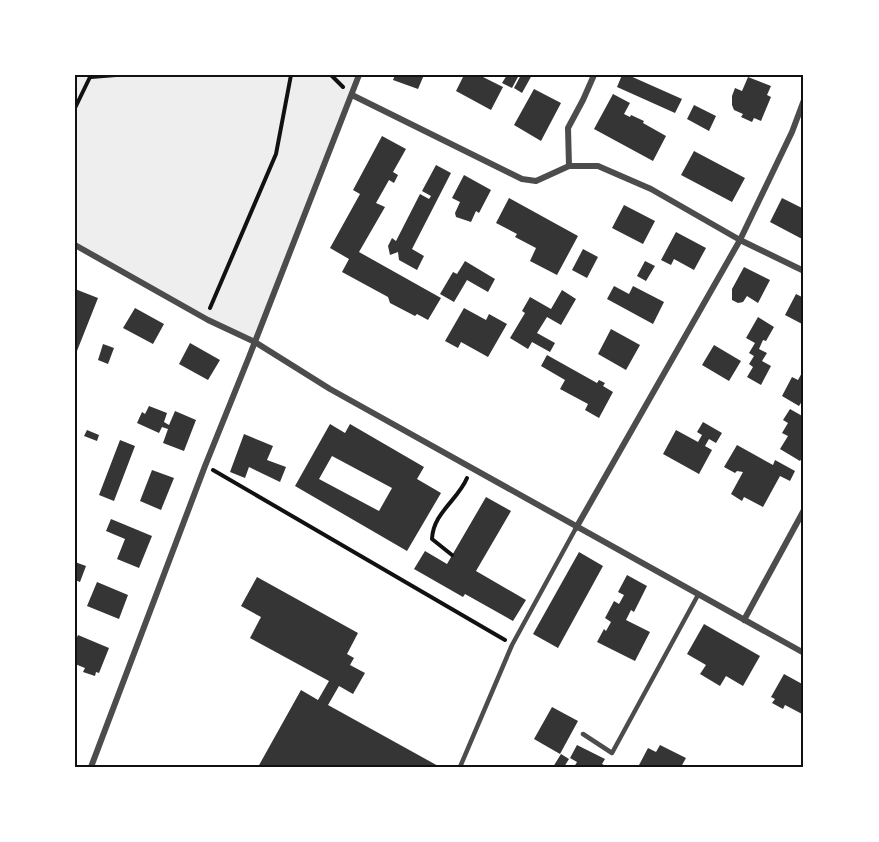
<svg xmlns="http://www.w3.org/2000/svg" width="879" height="842" viewBox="0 0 879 842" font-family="'Sofia Sans Condensed',sans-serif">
  <rect width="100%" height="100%" fill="#fff"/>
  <path fill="#eee" d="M75 75H359L255 342 208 320 75 245Z"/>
  <path fill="#353535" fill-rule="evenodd" d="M395 75H424L418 89 393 80Z
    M464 75H479L503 87 491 110 456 91Z
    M507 75H519L512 88 502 83Z
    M521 75H532L522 93 514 88Z
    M622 75H628L682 99 675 113 617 87Z
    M748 77 771 86 767 95 771 97 761 121 754 118 752 122 741 117 743 114 734 110 732 105V96L735 88 742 91Z
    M534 89 561 103 541 141 514 125Z
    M613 94 630 103 624 114 630 117 631 115 644 121 643 123 666 136 653 161 594 129Z
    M694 105 716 116 709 131 687 119Z
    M382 136 406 149 393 172 398 175 394 183 389 180 376 203 385 207 359 252 441 298 428 320 417 314 415 316 390 303 388 297 342 272 349 259 330 248 360 194 353 190Z
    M694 151 745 178 732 202 681 175Z
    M436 165 451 173 412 249 424 256 417 270 399 260 398 252 390 255 388 246 392 238 396 241 420 194 429 199 431 196 422 191Z
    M464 175 491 190 479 213 476 211 471 222 456 217 455 213 460 202 452 198Z
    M509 198 578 236 557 275 530 261 536 248 515 237 517 234 496 223Z
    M782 198 804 209V240L770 222Z
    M624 205 655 221 643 244 612 228Z
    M676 232 706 248 694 270 674 259 671 265 661 260Z
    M583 249 598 257 587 278 572 270Z
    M465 261 495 279 488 292 467 280 454 302 440 294 453 272 457 274Z
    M645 261 655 266 646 281 637 276Z
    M744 267 770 280 758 303 747 296 743 302 738 303 732 300V289Z
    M614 286 629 294 633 286 664 302 653 324 607 299Z
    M75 289 98 298 75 356Z
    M562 290 576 299 561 325 547 317 537 333 555 343 550 352 532 342 528 349 510 338 525 313 522 311 530 297 551 309Z
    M796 294 804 298V325L785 315Z
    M135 308 164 324 153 344 123 328Z
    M464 308 486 320 489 314 507 324 488 357 461 342 458 348 445 341Z
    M758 317 774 327 766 341 763 340 759 349 767 353 762 361 771 366 761 385 747 377 753 367 749 364 754 356 749 353 755 343 746 338Z
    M611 329 640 345 626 370 598 354Z
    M190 343 220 360 208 380 179 364Z
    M103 344 114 348 108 364 98 360Z
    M714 345 741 361 729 381 702 365Z
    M547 355 597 383 599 380 605 383 603 386 613 392 599 418 585 410 588 404 560 389 565 380 541 366Z
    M804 369V398L799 406 782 396 792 377 798 380Z
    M149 406 167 413 164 422 169 425 175 411 196 420 184 451 163 443 168 429 162 427 159 433 137 423 142 412 145 414Z
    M790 409 804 417V455L800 461 780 449 788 436 782 433 788 423 783 420Z
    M703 422 722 433 716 443 709 439 705 446 712 450 699 474 663 454 676 430 698 442 702 435 697 432Z
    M330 424 345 433 350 424 424 467 417 479 441 493 407 551 295 486ZM332 456 392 488 379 511 319 479Z
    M87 430 99 435 97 441 84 436Z
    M244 434 273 446 267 460 286 467 280 482 249 467 245 478 230 472Z
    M120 440 135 446 114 501 99 495Z
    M737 445 773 465 775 460 795 471 790 481 780 476 763 507 744 497 742 501 731 494 743 472 737 471 735 473 724 467Z
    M152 470 174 478 161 510 140 501Z
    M486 497 511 511 476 571 526 600 513 621 465 594 463 597 414 569 425 551 447 564Z
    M111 519 152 536 139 568 117 559 125 539 106 531Z
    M579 552 603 566 558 648 533 634Z
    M75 562 86 566 80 582 75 580Z
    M627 575 647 586 634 612 631 610 626 620 650 632 635 661 597 642 604 629 606 631 611 622 605 618 614 601 619 604 624 595 618 592Z
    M257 577 358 633 347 654 354 658 350 665 365 673 353 694 339 686 328 705 440 767H258L301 690 318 700 329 681 250 638 261 617 241 606Z
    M97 582 128 595 119 619 87 606Z
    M704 624 760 656 743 686 726 676 720 686 700 674 706 665 687 654Z
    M78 635 109 648 99 673 96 672 95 676 83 672 85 668 75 664V642Z
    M784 674 804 685V715L785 705 783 709 772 703 775 699 771 697Z
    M552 707 578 721 560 754 534 739Z
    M577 745 605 759 602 764 608 767H574L577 762 570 758Z
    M660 745 686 758 681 767H638L648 748 656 752Z
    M561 754 569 759 564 767H553Z"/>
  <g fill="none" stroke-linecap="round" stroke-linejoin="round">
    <path stroke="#111" stroke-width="4" d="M331 75 343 87
      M91 77 116 75
      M75 108 91 75
      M210 308 276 154 291 75
      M213 470 505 640
      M452 555 432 539C433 513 458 500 467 478"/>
    <path stroke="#4c4c4c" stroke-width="4.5" d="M583 734 612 753 698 595
      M460 767 512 645 576 528"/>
    <path stroke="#4c4c4c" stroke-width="6" d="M352 95 522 179 536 181 569 166H598L651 189 740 240 804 271
      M569 166 568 128 583 100 594 75
      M75 245 208 320 255 342 330 389 804 653
      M576 528 740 240 792 132 804 100
      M744 620 804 510
      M91 767 205 466 249 357 359 75"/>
  </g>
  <rect width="879" height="842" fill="none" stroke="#ffffff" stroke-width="153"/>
  <rect x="76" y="76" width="726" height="690" fill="none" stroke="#111" stroke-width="2"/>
</svg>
